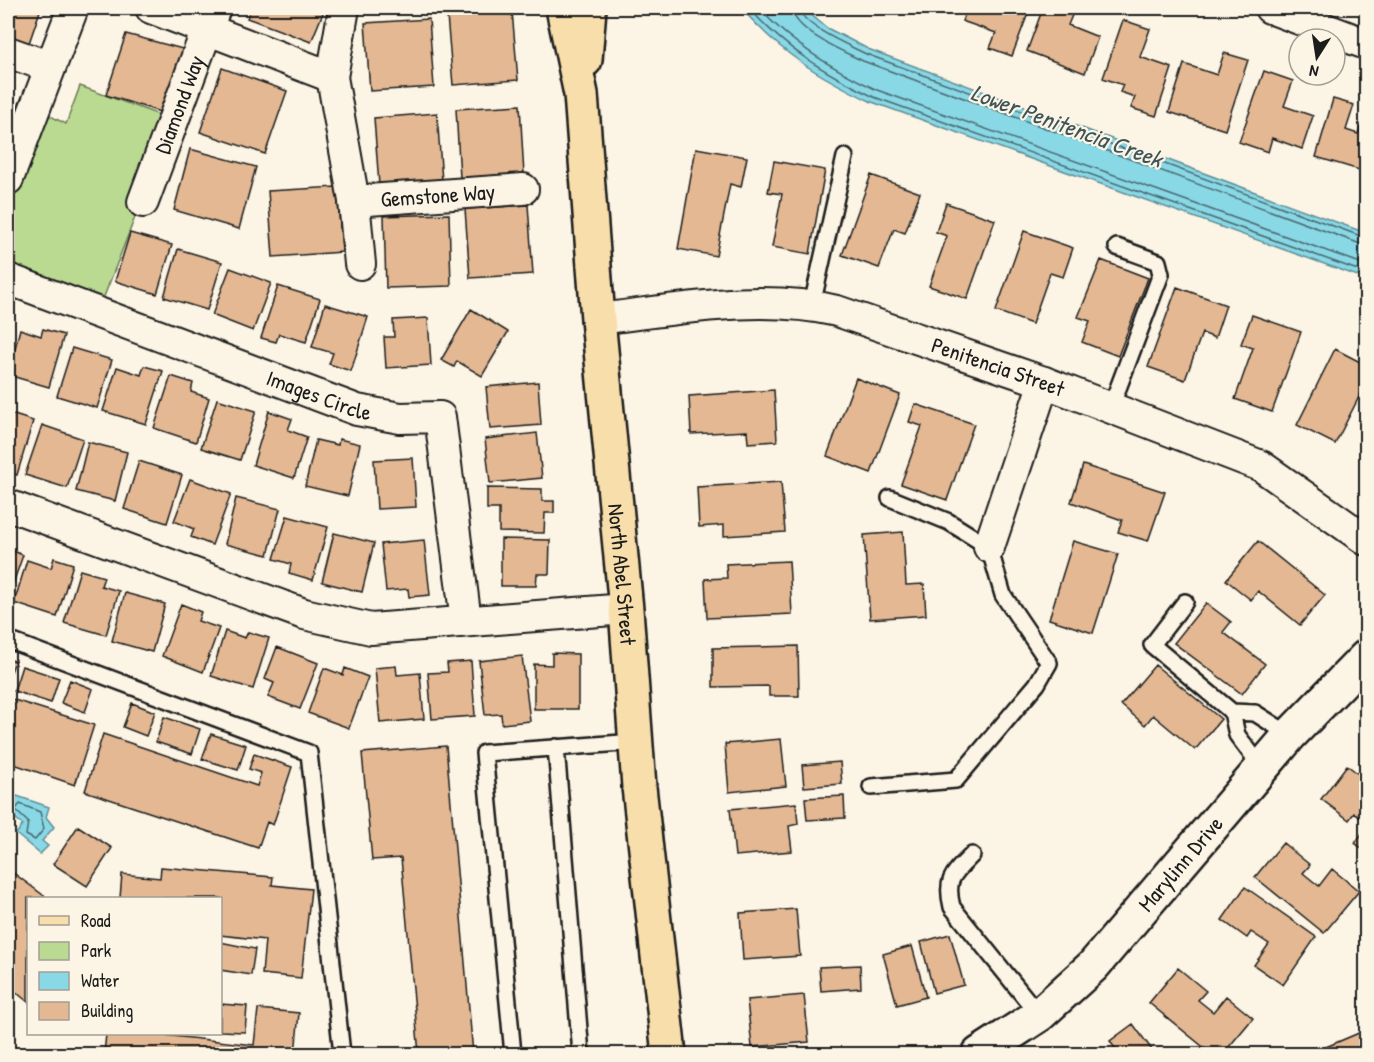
<svg xmlns="http://www.w3.org/2000/svg" width="1374" height="1062" viewBox="0 0 1374 1062" font-family="'Patrick Hand',sans-serif">
  <rect width="100%" height="100%" fill="#fcf5e5"/>
  <filter id="ink" filterUnits="userSpaceOnUse"><feTurbulence type="fractalNoise" baseFrequency=".0167" numOctaves="2"/><feDisplacementMap in="SourceGraphic" scale="12" xChannelSelector="R" yChannelSelector="G"/><feConvolveMatrix kernelMatrix="1 2 1 2 8 2 1 2 1" color-interpolation-filters="sRGB"/></filter>
  <g filter="url(#ink)">
    <path fill="#bada92" stroke="#6b7b57" stroke-width="1.5" d="M80 86 173 120 98 312 8 279V179L35 108 66 124Z"/>
    <path fill="#89d8e6" stroke="#5d8d95" stroke-width="1.5" d="M741 8H803L827 28 868 49 1366 233V279L872 102C816 75 783 55 741 8Z
      M17 796 49 807 46 817 54 827 42 841 48 846 40 854 16 834 23 825 8 812V807Z"/>
    <g fill="none" stroke-linecap="round" stroke-linejoin="round">
      <path stroke="#48676d" stroke-width="1.5" d="M749 8C786 50 824 72 874 97L1366 273
        M759 8C792 45 832 68 877 90L1366 265
        M792 8C793 31 844 52 863 61L1366 246
        M799 8C802 26 850 46 866 54L1366 238
        M20 804 40 812 44 829 35 840 26 835 28 822 15 810Z"/>
    </g>
    <path fill="#e3b893" stroke="#1c1c1c" stroke-width="1.5" d="M8 8H41L28 46 8 39Z
      M251 8H325L311 42 247 18Z
      M967 8H1030L1012 56 990 48 996 33 962 21Z
      M1043 8H1075L1068 25 1098 37 1085 73 1027 51Z
      M512 11 518 80 453 85 447 16Z
      M429 19 434 87 370 91 365 23Z
      M1123 20 1150 29 1140 57 1172 68 1156 116 1131 108 1135 97 1120 92 1123 85 1103 78Z
      M126 34 194 52 173 116 106 95Z
      M1224 53 1248 60 1225 130 1169 112 1184 64 1217 75Z
      M222 68 287 91 265 154 200 132Z
      M1264 71 1293 81 1284 106 1313 116 1302 149 1272 138 1268 152 1239 142Z
      M1333 99 1354 105 1346 130 1358 134 1366 111V172L1316 157Z
      M520 105 524 175 460 178 456 109Z
      M437 113 442 181 379 185 374 118Z
      M696 148 747 157 741 187 730 184 716 256 678 249Z
      M190 149 256 167 239 229 174 210Z
      M774 161 825 170 810 254 772 247 782 194 768 192Z
      M871 175 920 193 905 233 894 229 879 268 842 255Z
      M337 187 342 252 273 257 268 191Z
      M946 203 995 220 967 299 929 286 947 236 936 232Z
      M528 205 533 274 470 278 465 209Z
      M449 214 451 286 386 288 384 216Z
      M1024 231 1073 248 1063 277 1050 273 1032 324 996 311Z
      M130 233 172 245 157 294 115 281Z
      M178 249 222 262 207 310 164 297Z
      M1101 260 1148 278 1118 356 1082 342 1090 321 1078 317Z
      M230 268 271 283 253 331 212 315Z
      M278 286 320 299 306 342 279 334 276 342 261 338Z
      M1177 287 1226 305 1215 338 1202 333 1185 380 1148 367Z
      M325 304 368 317 351 371 329 364 333 353 312 347Z
      M471 309 508 332 482 376 457 361 454 367 441 360Z
      M1252 315 1301 332 1272 412 1235 399 1253 348 1241 344Z
      M428 318 431 365 386 368 384 337H394L393 320Z
      M8 322 13 323 8 343Z
      M20 329 41 336 43 329 64 335 49 387 8 375Z
      M72 348 112 360 97 408 57 396Z
      M1335 349 1366 365V398L1360 395 1335 444 1297 425Z
      M144 366 163 371 146 424 103 411 117 367 141 375Z
      M171 376 193 383 191 392 209 398 196 442 154 428Z
      M856 378 900 395 871 473 827 456Z
      M538 382 541 425 490 429 486 387Z
      M774 390 777 441 748 443 747 431 691 434 689 396Z
      M217 399 256 411 240 460 201 448Z
      M915 404 974 424 947 500 901 484 922 426 909 422Z
      M269 411 292 419 288 430 307 437 294 478 253 465Z
      M8 413 33 421 17 475 8 472Z
      M42 425 83 439 67 488 25 475Z
      M537 433 542 478 490 483 485 439Z
      M339 439 360 444 348 496 305 486 316 440 338 445Z
      M88 442 127 452 115 501 76 491Z
      M413 458 416 507 377 509 374 460Z
      M139 461 182 475 167 523 124 509Z
      M1083 465 1165 492 1148 541 1118 532 1122 520 1071 502Z
      M190 479 231 494 212 545 191 537 194 529 174 521Z
      M781 482 785 532 724 536V525L699 527 697 487Z
      M487 488 542 489V501H554V513H545L544 533 499 532V509H487Z
      M236 498 280 509 268 555 225 544Z
      M287 516 328 527 313 580 289 573 291 564 274 559Z
      M903 532 906 585 924 584 926 615 870 619 864 535Z
      M334 533 374 543 362 592 322 582Z
      M501 539 550 540 549 574H537L536 586H501Z
      M424 540 430 595 409 597 408 589 386 591 381 544Z
      M1073 541 1118 554 1093 633 1049 619Z
      M1258 541 1325 595 1300 625 1258 591 1251 600 1226 580Z
      M8 549 23 555 8 598Z
      M54 558 73 564 57 617 14 603 27 560 51 568Z
      M789 561 792 614 707 618 705 579 727 578 726 564Z
      M80 570 104 577 101 586 119 591 106 635 64 623Z
      M125 593 165 604 152 652 112 641Z
      M1206 603 1231 622 1223 632 1265 664 1242 694 1174 643Z
      M181 604 201 612 198 621 219 628 203 672 162 656Z
      M225 631 245 638 248 632 269 638 253 689 211 676Z
      M798 646 799 696H769V686L713 687V648Z
      M277 647 318 663 300 709 268 697 274 683 265 679Z
      M552 653 578 654V709H534V664L552 665Z
      M522 656 530 721 502 724 501 714 485 715 479 661Z
      M8 659 15 661 8 680Z
      M471 661 475 716 432 719 428 673 448 672 447 663Z
      M1155 665 1221 719 1195 750 1153 715 1145 725 1121 705Z
      M22 666 59 678 51 703 14 691Z
      M396 666 397 675 420 673 424 719 380 723 375 668Z
      M324 668 343 675 345 668 368 677 349 728 308 713Z
      M70 680 93 689 85 712 61 703Z
      M8 698 94 725 75 785 8 762Z
      M132 703 155 712 146 736 123 727Z
      M164 717 200 729 192 754 156 742Z
      M103 734 257 786 261 773 249 769 254 754 292 767 273 825 267 822 258 848 85 791Z
      M211 734 246 745 238 770 202 759Z
      M781 739 786 786 729 792 725 744Z
      M446 746 473 1054H419L401 858 372 860 362 753Z
      M840 762 842 784 804 787 802 765Z
      M1347 765 1366 780V822L1354 813 1349 820 1321 799Z
      M844 796 845 818 807 820 805 798Z
      M796 803 798 824 789 826 792 851 735 856 730 809Z
      M78 826 112 848 87 886 53 864Z
      M1366 828V852L1355 843Z
      M1283 843 1310 865 1303 873 1319 886 1332 869 1359 891 1324 933 1255 877Z
      M161 867 273 877 272 885 311 889 301 978 262 974 265 940 220 935V898H120L122 874 160 878Z
      M8 869 47 898H28V1002L17 993 13 999 8 994Z
      M1245 887 1316 937 1283 985 1254 965 1269 944 1251 932 1247 938 1222 920Z
      M796 909 800 956 743 960 740 913Z
      M950 934 964 985 934 993 921 942Z
      M220 942 255 949 251 975 220 970Z
      M912 946 926 997 897 1005 883 954Z
      M860 965 861 988 821 991 819 967Z
      M1178 968 1206 991 1198 1000 1213 1012 1226 996 1253 1018 1223 1054H1212L1149 1003Z
      M804 995 809 1042 752 1047 747 1000Z
      M220 1004 247 1006 245 1032 220 1031Z
      M258 1009 299 1013 295 1054H104L106 1034H154L254 1045Z
      M1133 1024 1155 1054H1110L1116 1050 1110 1041Z
      M1366 1030V1054H1329L1326 1047Z"/>
    <g fill="none" stroke-linecap="round" stroke-linejoin="round">
      <defs>
        <path id="lane" d="M812 305 845 157
          M1111 407 1161 274 1158 262 1117 247
          M1185 602 1152 645 1232 712 1237 735 1262 768
          M8 640 309 753 342 1054
          M1232 712 1255 713 1290 735
          M556 747 581 1054
          M871 787 956 780 1037 684 1049 663 1003 595 989 547 949 522 890 498
          M972 855C953 874 945 879 952 907L1039 1015
          M513 1054 484 753 636 742"/>
        <g id="street">
          <path d="M151 8 332 77"/>
          <path d="M344 8 332 77 354 201 360 264"/>
          <path d="M1270 8 1366 44"/>
          <path d="M8 52 50 67"/>
          <path d="M8 179 73 8"/>
          <path id="s1" d="M354 201 523 189"/>
          <path id="s2" d="M143 202 215 8"/>
          <path id="s3" d="M8 279 357 410 400 418 440 417 466 621"/>
          <path id="s4" d="M598 319C676 310 759 293 837 311L1044 382 1261 466 1366 540"/>
          <path d="M8 505 304 614 371 629 626 609"/>
          <path d="M989 547 1044 382"/>
        </g>
        <g id="secondary">
          <path id="s5" d="M979 1054 1039 1015 1093 966 1290 735 1366 657"/>
        </g>
        <g id="primary">
          <path id="s6" d="M563 8 581 94 598 319 626 609 639 787 669 1054"/>
          <path d="M585 60 589 8"/>
        </g>
      </defs>
      <use href="#lane" stroke="#1c1c1c" stroke-width="20"/>
      <use href="#street" stroke="#1c1c1c" stroke-width="34"/>
      <use href="#secondary" stroke="#1c1c1c" stroke-width="38"/>
      <use href="#primary" stroke="#1c1c1c" stroke-width="38"/>
      <use href="#lane" stroke="#fcf5e5" stroke-width="15"/>
      <use href="#street" stroke="#fcf5e5" stroke-width="30"/>
      <use href="#secondary" stroke="#fcf5e5" stroke-width="33"/>
      <use href="#primary" stroke="#f8deab" stroke-width="33"/>
    </g>
  </g>
  <g text-anchor="middle" dominant-baseline="central" stroke-width="4.5" stroke-linejoin="round" paint-order="stroke">
    <g font-size="22" fill="#1c1c1c" stroke="#fcf5e5">
      <text stroke="none"><textPath href="#s2" startOffset="104">Diamond Way</textPath></text>
      <text stroke="none"><textPath href="#s1" startOffset="84">Gemstone Way</textPath></text>
      <text stroke="none"><textPath href="#s4" startOffset="411">Penitencia Street</textPath></text>
      <text stroke="none"><textPath href="#s3" startOffset="332">Images Circle</textPath></text>
      <text stroke="none"><textPath href="#s6" startOffset="570">North Abel Street</textPath></text>
      <text stroke="none"><textPath href="#s5" startOffset="279">Marylinn Drive</textPath></text>
    </g>
    <g font-size="24" font-style="italic" fill="#3d5459" stroke="#fcf5e5">
      <text transform="translate(1067 125) rotate(20)">Lower Penitencia Creek</text>
    </g>
  </g>
  <rect width="1374" height="1062" fill="none" stroke="#fcf5e5" stroke-width="30"/>
  <rect x="15" y="15" width="1344" height="1032" fill="none" stroke="#1c1c1c" stroke-width="2" filter="url(#ink)"/>
  <rect x="27" y="897" width="195" height="138" fill="#fcf5e5" stroke="#a29e95" stroke-width="1.5"/>
  <rect x="39" y="916" width="30" height="9" fill="#f8deab" stroke="#a29e95" stroke-width="1.5"/>
  <text x="81" y="927" font-size="18" fill="#1c1c1c">Road</text>
  <rect x="39" y="942" width="30" height="18" fill="#bada92" stroke="#a29e95" stroke-width="1.5"/>
  <text x="81" y="957" font-size="18" fill="#1c1c1c">Park</text>
  <rect x="39" y="972" width="30" height="18" fill="#89d8e6" stroke="#a29e95" stroke-width="1.5"/>
  <text x="81" y="987" font-size="18" fill="#1c1c1c">Water</text>
  <rect x="39" y="1002" width="30" height="18" fill="#e3b893" stroke="#a29e95" stroke-width="1.5"/>
  <text x="81" y="1017" font-size="18" fill="#1c1c1c">Building</text>
  <g transform="translate(1317 57) rotate(192)"><circle r="28" fill="#fcf5e5" stroke="#a29e95" stroke-width="1.5"/>
  <path d="M0-4.5L10 22L0 15L-10 22Z" fill="#1c1c1c"/>
  <text y="-9" font-size="16" font-weight="bold" text-anchor="middle" fill="#1c1c1c">N</text>
  </g>
</svg>
